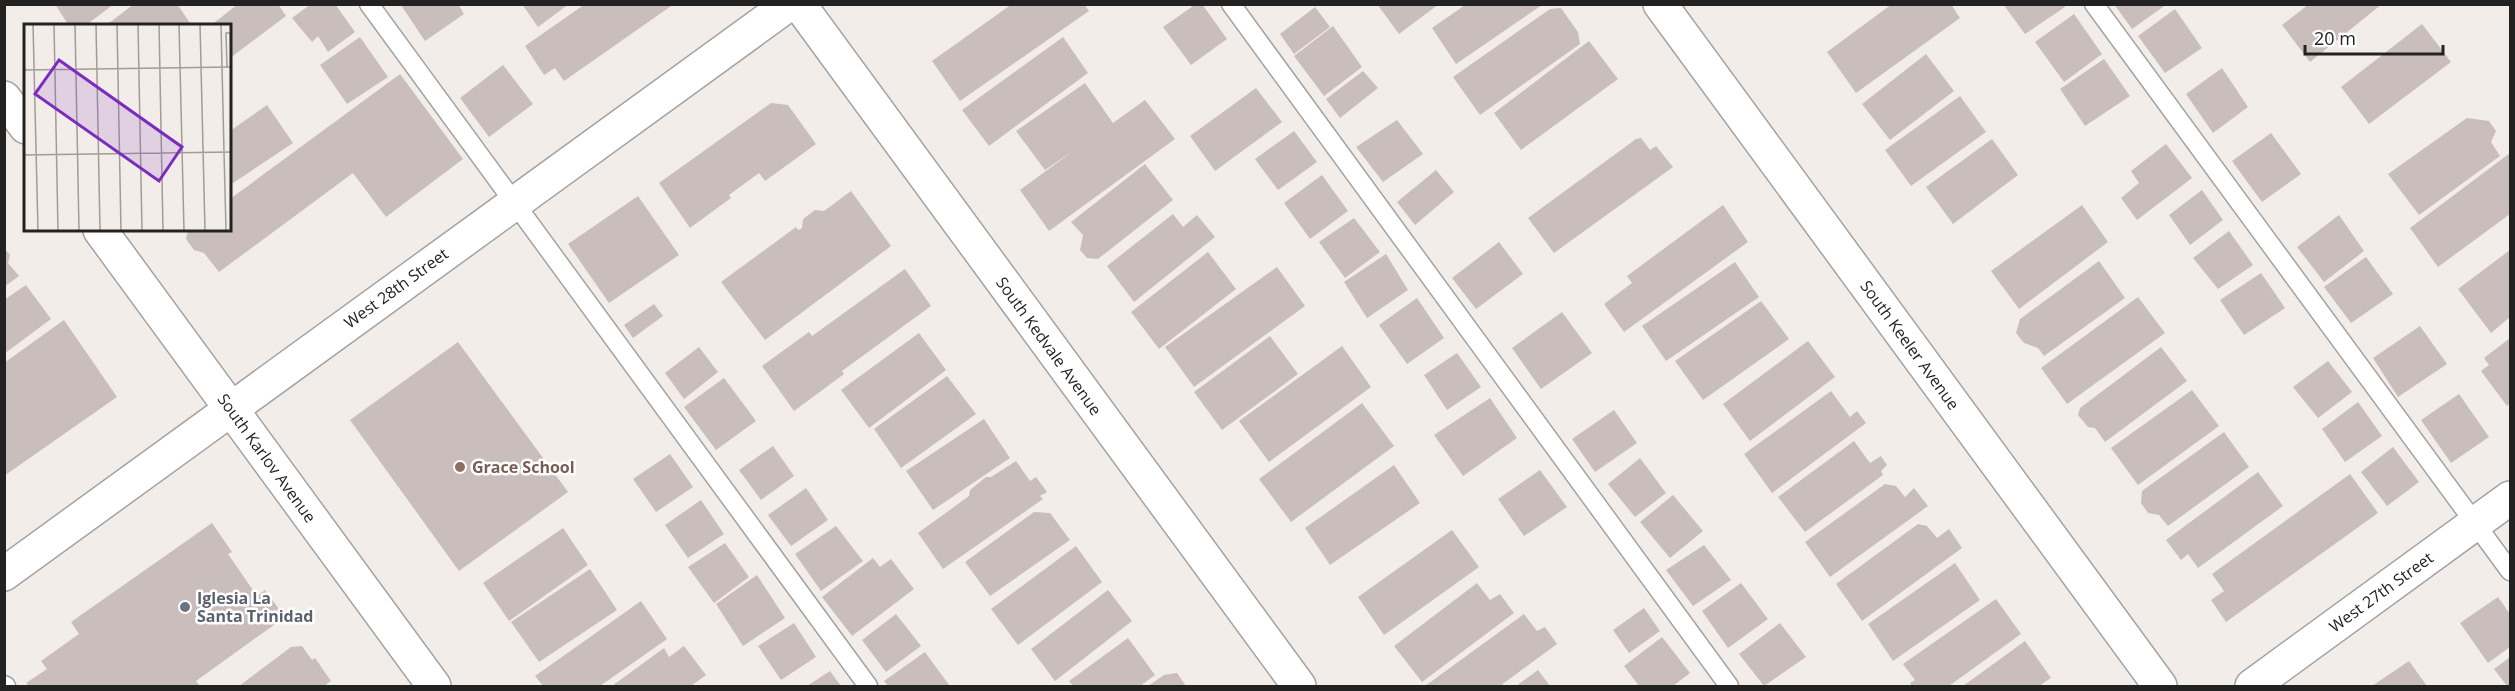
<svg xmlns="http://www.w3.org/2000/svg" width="2515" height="691" viewBox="0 0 2515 691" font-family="'Open Sans',sans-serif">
  <rect width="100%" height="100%" fill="#f2ede9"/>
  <path fill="#cabebc" d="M55 4H114L85 26H69Z
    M134 4H177L190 23 187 26H105Z
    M238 4H278L286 16 230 58V26H210Z
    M311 4H335L355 32 328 52 318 36 312 42 292 18Z
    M458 4 464 14 425 41 401 5Z
    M522 4H569L538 27Z
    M585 4H674L564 81 555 68 544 75 525 46Z
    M1012 4H1084L1089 11 960 101 932 61Z
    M1196 4H1202L1227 39 1191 65 1163 27Z
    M1377 4H1439L1399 34Z
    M1892 4H1951L1960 18 1856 93 1827 52Z
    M2003 4H2063L2065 7 2025 34Z
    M2114 4H2167L2132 29Z
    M2309 4H2382L2310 62 2282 25Z
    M1465 5H1542L1456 64 1432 28Z
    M1315 7 1330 27 1294 54 1280 34Z
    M1561 8 1578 32 1580 44 1480 115 1453 77 1550 9Z
    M2175 9 2202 48 2165 73 2138 36Z
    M2074 14 2102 54 2064 82 2035 42Z
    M2422 24 2451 62 2369 124 2341 87Z
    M1333 26 1362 67 1324 96 1294 56Z
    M360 37 388 77 347 104 320 65Z
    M1063 37 1088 73 989 146 962 110Z
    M1589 41 1618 79 1521 150 1494 113Z
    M1926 54 1954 91 1890 140 1862 104Z
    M2104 59 2130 96 2085 126 2060 89Z
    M503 65 533 104 489 137 460 98Z
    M2222 68 2248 107 2213 133 2186 94Z
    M1363 71 1378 88 1340 118 1326 99Z
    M400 74 463 159 386 217 353 173 219 272 204 253 194 250 186 239 188 230H230V199Z
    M1085 83 1113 123 1145 100 1175 139 1049 231 1020 190 1073 151 1045 170 1016 131Z
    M1256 88 1282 122 1215 171 1190 136Z
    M1960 96 1986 132 1911 186 1885 150Z
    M771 103 788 105 816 144 765 181 759 173 729 195 731 198 690 228 659 183Z
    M267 105 293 143 230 185V131Z
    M2467 118 2489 121 2496 131 2491 142 2500 156 2419 215 2388 174Z
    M1397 120 1423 154 1383 182 1356 147Z
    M1294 131 1317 162 1278 190 1255 159Z
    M2271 133 2301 174 2262 202 2232 161Z
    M1641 138 1650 150 1656 146 1673 167 1554 253 1528 218 1636 139Z
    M1992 139 2018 175 1953 224 1926 187Z
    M2166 144 2192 178 2137 220 2121 198 2139 183 2131 171Z
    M2510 153V214L2438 267 2410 228Z
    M1145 164 1173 200 1098 259 1087 258 1080 250 1083 235 1071 222Z
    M1436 170 1454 192 1415 225 1397 202Z
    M1322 175 1348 211 1310 239 1284 203Z
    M2202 190 2223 220 2190 245 2169 215Z
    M851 191 891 246 765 340 721 282 796 227 798 230 802 228 803 219 815 210 824 211Z
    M638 196 679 255 609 303 568 244Z
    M1723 205 1748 242 1624 332 1604 304 1632 283 1627 276Z
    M2082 205 2108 242 2019 309 1991 271Z
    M1173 214 1183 227 1197 215 1215 237 1134 302 1107 266Z
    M2339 215 2364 251 2324 282 2297 247Z
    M1354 218 1380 252 1345 278 1319 242Z
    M2229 231 2253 265 2218 289 2193 258Z
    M1499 242 1523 274 1476 309 1452 278Z
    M4 248 10 255 8 263 19 276 4 287Z
    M2510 250V317L2491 333 2458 289Z
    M1208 252 1236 289 1159 349 1131 312Z
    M1386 254 1408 290 1367 318 1344 282Z
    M2366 257 2393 294 2351 323 2324 287Z
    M2099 261 2125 298 2044 356 2038 348 2024 343 2016 333 2020 319Z
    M1735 262 1759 297 1666 361 1642 326Z
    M1277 267 1305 306 1194 387 1165 347Z
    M905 269 931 306 842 371 844 374 794 411 762 366 809 332 812 336Z
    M2261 273 2285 308 2244 335 2220 300Z
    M26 285 51 319 4 354V300Z
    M2138 297 2165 333 2067 404 2041 368Z
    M1417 298 1444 338 1407 364 1379 325Z
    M1761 301 1789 339 1703 400 1675 361Z
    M654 304 663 316 633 338 624 325Z
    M1562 312 1592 353 1541 389 1512 348Z
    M64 320 117 397 4 476V363Z
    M2420 326 2447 364 2398 397 2373 358Z
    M919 333 946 370 869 428 841 390Z
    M1270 336 1298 374 1222 430 1194 392Z
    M2510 338V403L2507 406 2481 371 2489 365 2484 358Z
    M1808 341 1835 377 1750 441 1723 404Z
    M458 342 568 492 459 571 350 420Z
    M1342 346 1371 387 1269 462 1239 421Z
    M699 347 718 372 684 399 665 373Z
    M2161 347 2187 381 2105 442 2095 428 2088 427 2078 415 2080 408Z
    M1457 353 1481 387 1447 410 1424 375Z
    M2328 361 2352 392 2318 418 2293 387Z
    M947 376 976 414 901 468 874 429Z
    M724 378 756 421 716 450 684 407Z
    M2192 390 2219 426 2138 485 2111 448Z
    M1831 391 1850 417 1857 411 1866 423 1772 493 1744 454Z
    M2459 394 2489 437 2451 463 2421 420Z
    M1490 398 1517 438 1463 476 1434 435Z
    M2358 402 2382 436 2345 462 2322 429Z
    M1362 403 1394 446 1291 522 1259 479Z
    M1614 410 1637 443 1595 472 1572 439Z
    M984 419 1010 458 933 510 906 471Z
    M2224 432 2249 467 2168 526 2159 515 2148 513 2141 503 2142 491Z
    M1854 441 1870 463 1881 456 1887 465 1881 471 1883 475 1805 532 1778 497Z
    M773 446 794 476 761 500 739 470Z
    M2393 447 2419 482 2387 506 2361 472Z
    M670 454 693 487 656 512 633 479Z
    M1640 458 1666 493 1635 517 1608 484Z
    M1016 461 1030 481 1036 477 1047 492 1040 496 1043 499 943 569 918 533 969 496 970 490 986 477H991Z
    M1394 465 1420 503 1330 565 1305 528Z
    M1540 470 1567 507 1524 536 1498 499Z
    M2258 472 2283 506 2198 568 2188 554 2181 560 2166 540Z
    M2350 474 2378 513 2226 622 2211 600 2224 591 2212 574Z
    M1885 484 1896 486 1905 497 1914 488 1928 506 1830 577 1805 542Z
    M806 488 828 520 791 546 768 515Z
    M1673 495 1703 531 1670 558 1640 522Z
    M701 500 724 534 688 558 665 525Z
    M1034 512 1050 513 1070 540 990 596 965 562Z
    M212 523 232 552 228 554 257 596 265 590 285 617 196 681 200 686H29L26 683 47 669 41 661 79 634 71 622Z
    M1918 524 1927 526 1937 538 1949 529 1962 548 1862 621 1836 584Z
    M836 526 863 561 821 591 795 554Z
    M563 528 588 565 509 621 483 583Z
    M1452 530 1479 567 1384 635 1358 597Z
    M725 543 749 577 714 603 688 567Z
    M1704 545 1731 580 1693 606 1666 570Z
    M1076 546 1102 582 1018 645 991 609Z
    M873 558 880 567 891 559 914 589 852 636 822 597Z
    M1955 563 1980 600 1893 661 1868 624Z
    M590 569 617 610 539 662 511 622Z
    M757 575 785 618 743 646 716 604Z
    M1477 583 1490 600 1500 594 1514 613 1422 682 1394 646Z
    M1741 583 1768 619 1728 648 1702 611Z
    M1108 590 1132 621 1055 681 1031 649Z
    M2498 597 2510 614V647L2488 663 2460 623Z
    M1996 599 2021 634 1949 686H1912L1910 683 1915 680 1903 664Z
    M641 601 667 639 600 686H543L535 676Z
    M1644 608 1660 631 1629 653 1613 630Z
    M896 614 921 646 886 672 862 640Z
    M1524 614 1537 631 1545 627 1557 644 1500 686H1425Z
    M794 623 816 657 781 680 758 646Z
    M1780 623 1806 657 1764 686 1739 654Z
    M1662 637 1690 673 1673 686H1639L1624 666Z
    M1128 638 1155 675 1140 686H1073L1069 681Z
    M2025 641 2051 678 2039 686H1963Z
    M302 646 312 660 315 658 331 681 324 686H239L291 647Z
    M684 646 706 675 691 686H612L664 648 669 657Z
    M925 652 949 685 888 686 884 681Z
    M2510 657V686H2507L2494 669Z
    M2409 661 2427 686H2372Z
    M1538 670 1550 686H1516Z
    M830 671 841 686H807Z
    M1177 673 1186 686H1148L1164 675Z"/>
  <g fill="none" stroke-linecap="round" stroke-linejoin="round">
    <defs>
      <path id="service" d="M369 4 868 686
        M1231 4 1729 686
        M2094 4 2510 571
        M4 685 6 686"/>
      <path id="minor" d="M799 4 1299 686
        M4 98 26 127
        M100 230 434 686
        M4 574 789 4
        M2252 686 2510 498"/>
      <path id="tertiary" d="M1660 4 2160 686"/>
    </defs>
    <use href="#service" stroke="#a3a3a3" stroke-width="21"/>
    <use href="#minor" stroke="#a3a3a3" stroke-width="36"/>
    <use href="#tertiary" stroke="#a3a3a3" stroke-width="36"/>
    <use href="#service" stroke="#fff" stroke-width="18"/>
    <use href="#minor" stroke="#fff" stroke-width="33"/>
    <use href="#tertiary" stroke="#fff" stroke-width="33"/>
  </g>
  <circle fill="#8d6e63" stroke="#fff" stroke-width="2" cx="460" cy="467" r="6"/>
  <circle fill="#6b7280" stroke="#fff" stroke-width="2" cx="185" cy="607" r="6"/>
  <g text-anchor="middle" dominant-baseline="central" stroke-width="5" stroke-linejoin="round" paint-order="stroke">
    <g font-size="16" fill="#222" stroke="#fff">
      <text transform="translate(396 288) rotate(-36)">West 28th Street</text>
      <text transform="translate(1910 345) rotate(54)">South Keeler Avenue</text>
      <text transform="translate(1049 346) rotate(54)">South Kedvale Avenue</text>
      <text transform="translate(267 458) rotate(54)">South Karlov Avenue</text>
      <text transform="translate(2381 592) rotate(-36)">West 27th Street</text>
    </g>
    <g font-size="16" font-weight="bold" fill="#785e54" stroke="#fff" text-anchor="start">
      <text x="472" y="467">Grace School</text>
    </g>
    <g font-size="16" font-weight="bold" fill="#5b616d" stroke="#fff" text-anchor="start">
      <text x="197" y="598">Iglesia La<tspan x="197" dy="18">Santa Trinidad</tspan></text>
    </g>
  </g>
  <g transform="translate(24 24)">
    <rect width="207" height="207" fill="#f2ede9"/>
    <path fill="none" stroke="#9f9c99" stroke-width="1.5" d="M9 0 14 207M30 0 34 207M51 0 55 207M72 0 76 207M93 0 97 207M114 0 118 207M135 0 139 207M155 0 160 207M176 0 181 207M197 0 200 127M203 43 202 9H207M0 46 207 43M200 128 202 207M0 131 207 128"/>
    <path fill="#7b2cbf" fill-opacity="0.15" stroke="#7b2cbf" stroke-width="3" d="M35 36 158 123 135 157 11 70Z"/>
    <rect width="207" height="207" fill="none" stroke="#222" stroke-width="3"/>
  </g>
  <rect width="2515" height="691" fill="none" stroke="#222222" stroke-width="12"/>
  <path d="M2305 45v9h138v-9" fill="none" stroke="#222222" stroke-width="3"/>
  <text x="2314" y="45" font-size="18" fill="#222222" stroke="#ffffff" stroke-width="4.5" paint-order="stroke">20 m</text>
</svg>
